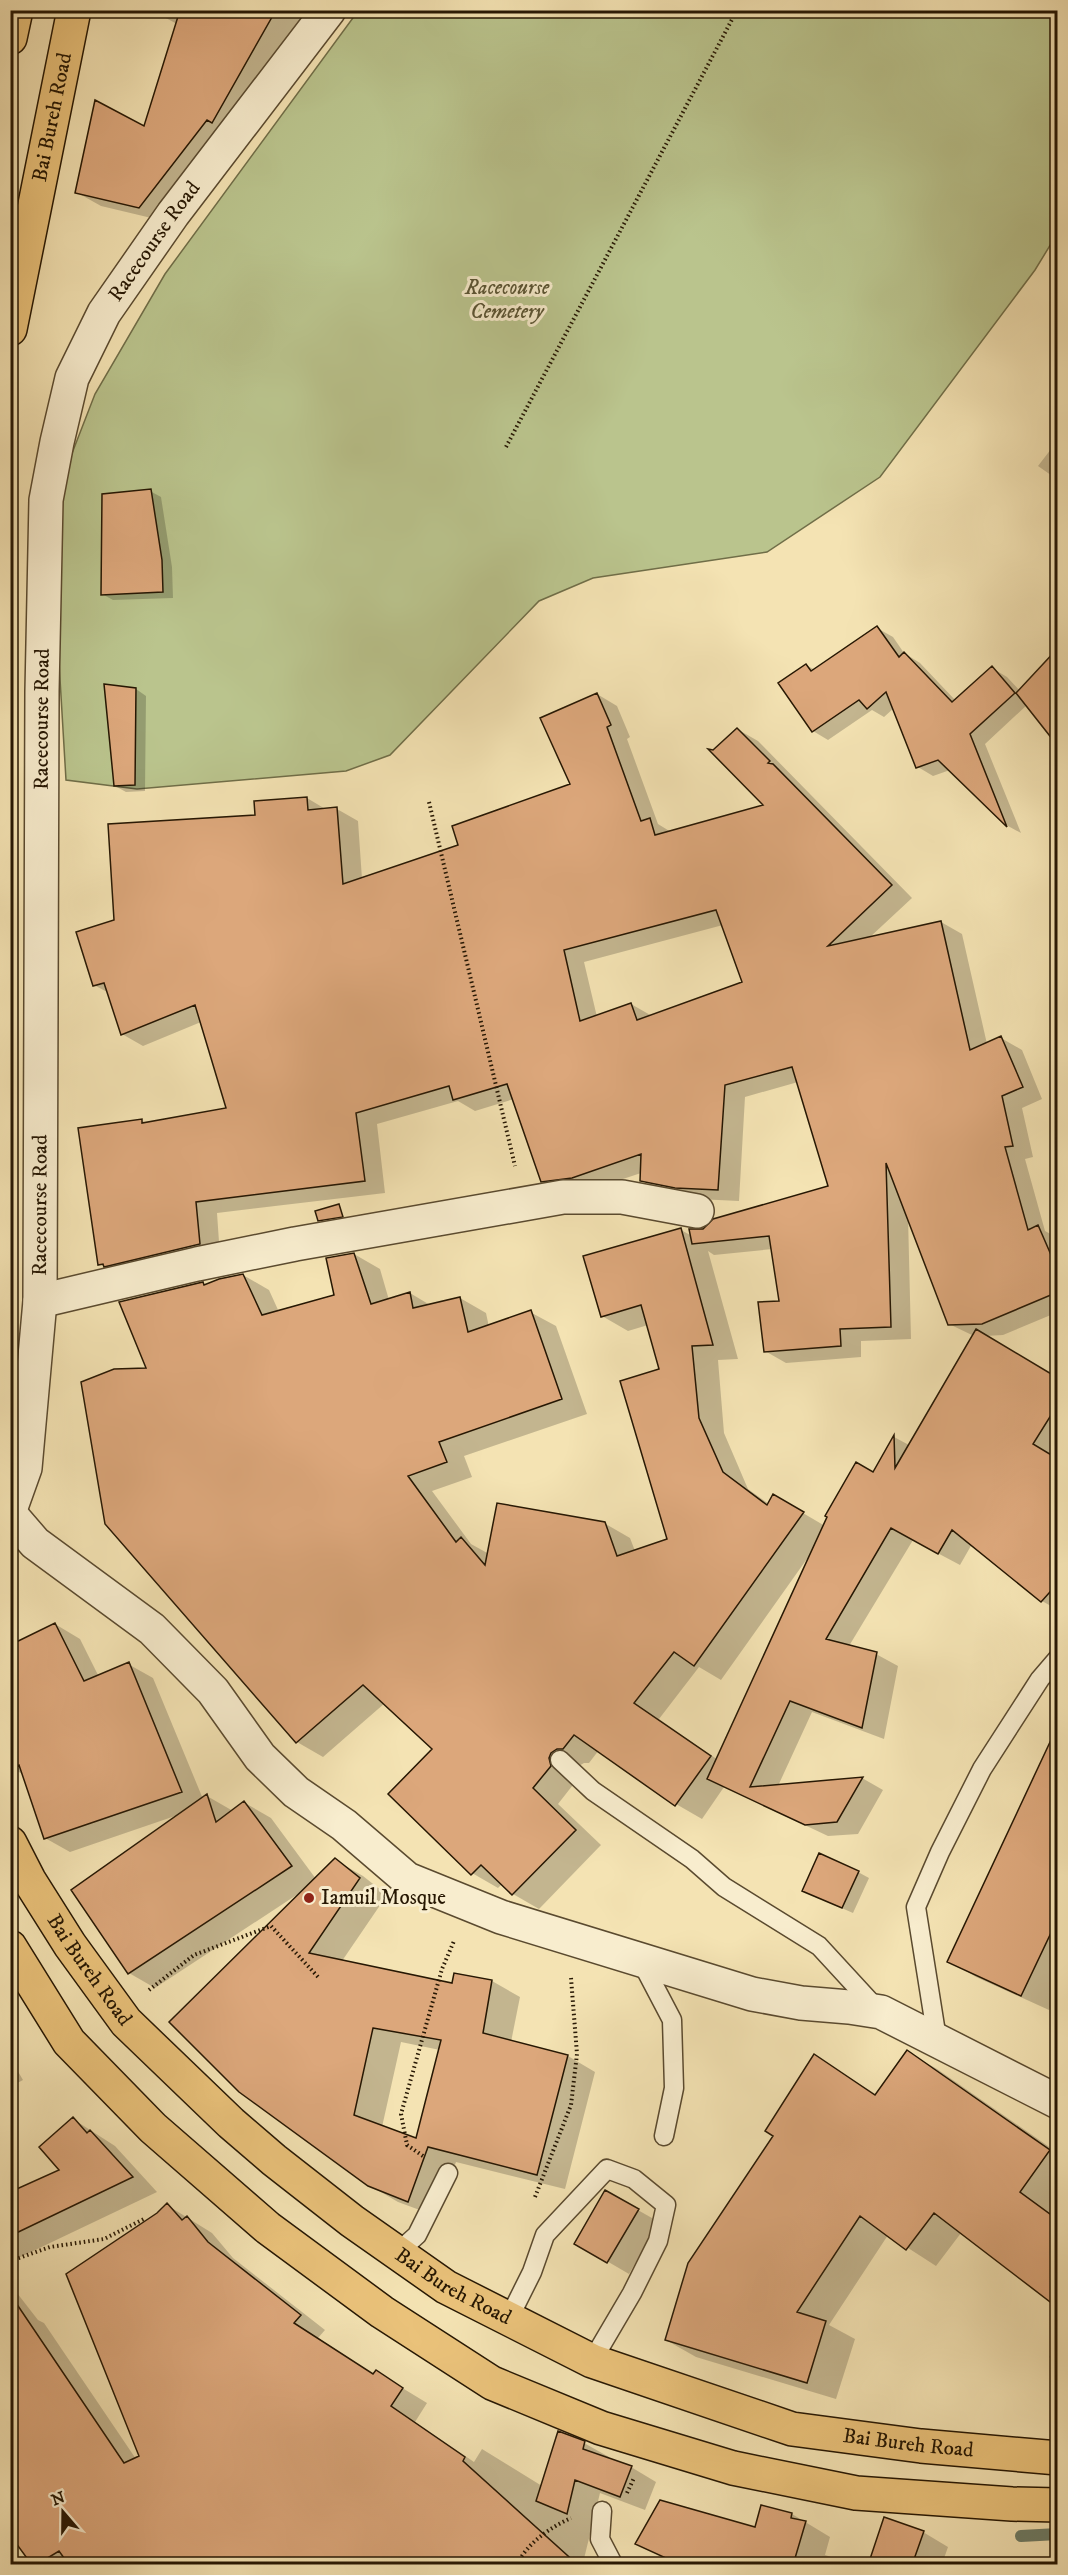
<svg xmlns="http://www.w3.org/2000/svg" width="1068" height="2575" viewBox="0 0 1068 2575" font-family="'IM FELL DW Pica',serif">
  <rect width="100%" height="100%" fill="#f4e3b3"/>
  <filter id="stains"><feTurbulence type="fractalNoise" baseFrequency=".00333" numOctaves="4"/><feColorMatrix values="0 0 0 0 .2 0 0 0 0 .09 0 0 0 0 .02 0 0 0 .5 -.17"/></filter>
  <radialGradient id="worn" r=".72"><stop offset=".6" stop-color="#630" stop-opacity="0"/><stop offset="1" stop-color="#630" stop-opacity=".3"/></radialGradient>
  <path fill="#bac48d" stroke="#706e48" stroke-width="1.5" d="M358 11H1057V234L1035 270 880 477 767 552 593 578 539 601 390 755 346 771 137 789 66 780 50 510 95 394 165 274Z"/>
  <path fill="#0003" fill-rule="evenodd" d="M151 10H324L164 221 101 206 76 192 145 128 177 24Z
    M1058 440V480L1038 466Z
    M150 491 161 497 172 567 173 598 113 600 102 594Z
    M877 628 893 637 904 653 920 663 956 701 992 668 1007 677 1020 691 1058 671V729L1054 732 1027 705 985 744 1021 833 1008 826 950 770 933 776 918 767 894 708 884 717 872 710 828 740 813 731 806 665 815 670Z
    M136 689 146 696 145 791 126 792 115 786Z
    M597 694 617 706 630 737 627 739 658 824 671 832 766 806 737 729 758 741 912 898 869 938 941 922 962 934 987 1044 1001 1038 1022 1050 1042 1099 1022 1108 1033 1157 1025 1159 1045 1231 1058 1238V1312L1003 1335 985 1336 1058 1379V1610L1042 1601 972 1544 960 1565 913 1540 849 1646 876 1654 898 1666 884 1739 812 1712 778 1786 862 1778 883 1790 858 1834 828 1836 724 1787 702 1819 676 1804 599 1750 589 1763H584L577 1767 576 1781 558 1804 601 1845 539 1909 513 1894 502 1884 498 1888 472 1873 435 1748 385 1703 323 1757 297 1742 106 1524 148 1369 203 1283 207 1286 243 1275 269 1290 279 1312 336 1296 354 1254 380 1269 389 1300 410 1293 430 1305 460 1298 486 1313 489 1327 530 1312 556 1326 587 1414 464 1456 472 1477 432 1491 471 1544 489 1554 604 1523 630 1538 635 1551 669 1540 661 1370 648 1325 628 1331 602 1316 681 1230 692 1236 703 1230 830 1187 798 1082 745 1097 739 1201 697 1199 662 1192 641 1180V1173L593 1189 563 1193 542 1181 514 1099 475 1111 458 1101 377 1124 385 1193 217 1213 220 1256 120 1276 99 1264 142 1121 147 1123 228 1109 201 1022 143 1046 122 1034 109 993 94 985 115 921 256 816 307 798 327 810 337 809 358 821 362 879 460 846 572 785ZM723 925 744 983 652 1016 631 1004 597 1017 584 962ZM908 1216 949 1324 974 1336 909 1445 894 1437 874 1474 825 1526 774 1496 769 1504 748 1489 724 1433 718 1360 738 1359 708 1251 714 1255 773 1249 781 1302 765 1351 786 1363 861 1357V1341L911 1339ZM809 1556 810 1557 718 1760 659 1719 699 1667 721 1680Z
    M55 1624 80 1639 99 1677 128 1664 153 1678 203 1799 207 1796 233 1811 245 1803 271 1818 316 1879 335 1860 363 1876 387 1895 342 1961 453 1985 455 1975 492 1981 520 1997 511 2042 568 2056 595 2072 565 2189 456 2162 436 2216 398 2202 369 2185 240 2091 298 1894 155 1988 129 1973 178 1815 70 1852 45 1838 24 1775 12 1768ZM401 2042 440 2050 417 2140 382 2127Z
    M1058 1785V1991L1049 2010 976 1977 949 1961Z
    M858 1872 869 1878 853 1913 814 1896Z
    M907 2052 937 2069 1058 2153V2306L961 2233 936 2266 888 2235 829 2325 855 2339 836 2399 696 2357 666 2340 776 2136 815 2056 877 2095Z
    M10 2058 23 2080 10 2087Z
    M73 2119 115 2146 157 2192 10 2262V2194L61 2171Z
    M606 2192 659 2222 629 2274 576 2243Z
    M167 2205 212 2233 233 2258 325 2330 318 2338 374 2375 376 2372 427 2403 415 2422 474 2462 482 2449 542 2486 584 2443 609 2457 608 2459 631 2467 656 2482 645 2510 600 2493 583 2563 585 2564H33L10 2533V2284L38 2320 44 2323 136 2459 141 2456 158 2214Z
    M1058 2346V2364L1049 2357Z
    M792 2514 830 2537 825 2555 853 2564H677L637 2543 757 2529Z
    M923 2532 948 2547 942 2564H870Z"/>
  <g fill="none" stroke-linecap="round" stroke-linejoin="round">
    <path stroke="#6d7c66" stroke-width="12" d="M1021 2536 1058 2534"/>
  </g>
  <path fill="#dca77b" stroke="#261703" stroke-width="1.5" fill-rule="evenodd" d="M180 10H276L212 123 207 120 139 208 75 193 95 100 144 126Z
    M151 489 162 560 163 592 101 595 102 494Z
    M877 626 899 657 904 652 952 702 992 666 1015 693 970 734 1007 827 938 760 916 768 886 692 867 709 859 700 812 732 778 683 806 664 811 671Z
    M1058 648 1057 745 1016 693Z
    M104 684 136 688 135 785 114 786Z
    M597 693 611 725 607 727 641 821 650 818 655 835 763 805 708 749 713 750 737 728 770 761 768 763 773 764 892 885 828 946 941 921 970 1050 1001 1036 1023 1087 1002 1096 1013 1146 1005 1147 1028 1230 1038 1225 1058 1271V1292L982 1324 948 1325 886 1163 891 1327 840 1329 841 1346 764 1352 758 1302 779 1301 769 1236 692 1244 689 1229H703L713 1219 828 1186 792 1067 725 1085 718 1190 675 1188 640 1181 641 1154 572 1178 541 1182 507 1084 453 1100 449 1086 356 1113 365 1181 196 1202 200 1244 104 1267 103 1264 98 1265 78 1128 142 1119V1123L226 1108 195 1005 121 1035 104 983 93 986 76 932 114 920 108 824 255 815 254 801 307 797 308 810 337 807 343 884 458 845 452 826 570 784 540 718ZM716 910 742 982 637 1020 631 1003 580 1021 564 950Z
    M339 1204 343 1217 318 1221 315 1211Z
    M681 1228 713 1345 692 1346 699 1418 723 1472 767 1505 773 1494 804 1512 694 1666 674 1652 634 1703 711 1756 675 1806 574 1735 563 1749H557L551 1753 549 1758 551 1766 533 1788 576 1830 512 1895 481 1865 471 1875 388 1794 432 1749 363 1685 296 1743 105 1524 81 1382 114 1369 146 1368 119 1302 203 1282 204 1285 219 1279 243 1274 262 1315 334 1295 326 1258 354 1253 371 1304 410 1292 413 1308 460 1297 468 1332 531 1310 562 1399 439 1442 447 1462 408 1476 456 1542 461 1537 485 1565 497 1503 605 1522 617 1556 667 1539 620 1381 659 1369 641 1305 601 1317 583 1256Z
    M976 1329 1058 1378V1404L1033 1444 1058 1459V1583L1041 1602 952 1530 938 1554 891 1528 826 1639 877 1652 862 1728 790 1701 750 1787 863 1777 837 1822 805 1825 707 1779 827 1517 825 1516 856 1462 873 1472 894 1435 895 1468Z
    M55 1623 84 1681 129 1662 182 1792 44 1839 19 1765 10 1770V1645Z
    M1058 1725V1918L1021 1996 947 1962Z
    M207 1794 216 1822 244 1801 292 1866 128 1974 71 1890Z
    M819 1853 859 1871 842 1908 802 1891Z
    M335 1858 360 1878 309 1953 452 1983 454 1973 492 1980 483 2033 568 2055 537 2175 428 2147 408 2202 368 2186 239 2092 169 2022ZM373 2028 441 2040 416 2138 354 2115Z
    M907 2050 1050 2150 1020 2192 1058 2220V2308L934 2213 906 2250 860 2216 797 2312 826 2321 807 2383 665 2340 688 2263 773 2136 765 2131 814 2054 875 2095Z
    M73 2117 87 2133 90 2130 133 2177 10 2236V2192L59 2170 39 2147Z
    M605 2190 639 2209 607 2263 574 2244Z
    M167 2203 182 2220 187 2216 208 2242 301 2315 294 2323 373 2374 376 2370 403 2388 391 2406 465 2457 463 2461 578 2565H69L59 2551 36 2565H32L10 2535V2294L124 2463 139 2456 66 2274 157 2213Z
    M558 2431 585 2441 583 2449 632 2466 620 2497 575 2480 567 2514 536 2501Z
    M660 2500 755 2527 761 2505 792 2513 791 2518 806 2521 793 2565H681L635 2544Z
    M884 2517 924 2531 912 2565H868Z"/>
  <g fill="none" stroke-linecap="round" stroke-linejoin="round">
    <defs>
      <path id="lane" d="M560 1760 593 1791 692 1859 724 1887 819 1946 877 2009
        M640 1959 672 2020 674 2088 664 2136
        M937 2039 916 1907 940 1852 982 1769 1040 1679 1058 1658
        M397 2253 417 2235 448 2173
        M508 2320 532 2272 545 2235 607 2169 634 2179 666 2205 658 2241 632 2293 592 2361
        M602 2511 600 2539 613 2564"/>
      <g id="street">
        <path d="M40 1301 197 1264 295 1244 563 1197H622L697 1211"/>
        <path id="s1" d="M10 1510 25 1468 40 1301 42 691 46 500 57 442 72 378 104 313 173 214 329 10"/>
        <path d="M10 1514 35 1543 152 1629 213 1691 260 1757 296 1792 344 1825 407 1879 501 1917 752 1994 801 2003 849 2007 881 2012 1058 2102"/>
      </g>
      <g id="highway">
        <path d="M10 38 16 10"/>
        <path id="s2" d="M10 329 74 10"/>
        <path id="s3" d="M10 1843 29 1880 70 1945 126 2022 231 2123 274 2160 352 2221 446 2287 592 2361 792 2429 921 2446 1058 2458"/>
        <path d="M10 1947 69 2042 153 2128 268 2228 382 2312 492 2383 601 2428 733 2468 856 2493 1012 2504 1058 2505"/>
      </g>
    </defs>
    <use href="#lane" stroke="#5a4a2f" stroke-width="21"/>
    <use href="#street" stroke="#5a4a2f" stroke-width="36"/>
    <use href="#highway" stroke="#261703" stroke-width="36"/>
    <path stroke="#261703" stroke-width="4" stroke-dasharray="1.5 3" stroke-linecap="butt" d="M506 447 737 10
      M429 802 515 1166
      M149 1990 194 1955 271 1926 319 1978
      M423 2156 407 2145 401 2114 442 1969 454 1941
      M535 2197 571 2105 577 2054 571 1978
      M10 2261 50 2247 104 2239 146 2218
      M627 2493 634 2478
      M517 2564C528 2543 549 2528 571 2518"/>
    <use href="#lane" stroke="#f8edce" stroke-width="18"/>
    <use href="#street" stroke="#f8edce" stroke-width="33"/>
    <use href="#highway" stroke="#eac27a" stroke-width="33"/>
  </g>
  <circle fill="#8f2418" stroke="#f8edce" stroke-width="2" cx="309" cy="1898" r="6"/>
  <g text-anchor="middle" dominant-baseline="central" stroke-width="6" stroke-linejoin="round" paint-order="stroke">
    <g font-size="21" fill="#261703" stroke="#f8edce">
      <text stroke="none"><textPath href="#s2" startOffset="216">Bai Bureh Road</textPath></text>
      <text stroke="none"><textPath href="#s1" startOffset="1298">Racecourse Road</textPath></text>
      <text stroke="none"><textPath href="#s1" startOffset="794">Racecourse Road</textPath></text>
      <text stroke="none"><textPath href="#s1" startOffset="308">Racecourse Road</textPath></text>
      <text stroke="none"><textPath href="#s3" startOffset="150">Bai Bureh Road</textPath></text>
      <text stroke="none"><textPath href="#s3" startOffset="636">Bai Bureh Road</textPath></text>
      <text stroke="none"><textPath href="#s3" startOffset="1122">Bai Bureh Road</textPath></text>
    </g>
    <g font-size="21" font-style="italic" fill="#5a5433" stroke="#f8edce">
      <text x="507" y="288">Racecourse<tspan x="507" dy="24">Cemetery</tspan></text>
    </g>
    <g font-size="21" fill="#261703" stroke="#f8edce" text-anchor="start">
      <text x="321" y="1898">Iamuil Mosque</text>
    </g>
  </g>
  <rect width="1068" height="2575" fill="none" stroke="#f4e3b3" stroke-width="36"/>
  <rect x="12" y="12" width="1044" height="2551" fill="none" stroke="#261703" stroke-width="3"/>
  <rect x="18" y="18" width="1032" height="2539" fill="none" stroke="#261703" stroke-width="1.5"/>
  <g transform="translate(63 2512) rotate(340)" stroke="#f8edce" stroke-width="4.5" paint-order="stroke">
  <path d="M0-4.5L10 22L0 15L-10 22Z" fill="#261703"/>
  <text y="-9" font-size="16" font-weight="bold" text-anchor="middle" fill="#261703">N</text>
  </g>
  <rect width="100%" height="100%" filter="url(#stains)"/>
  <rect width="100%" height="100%" fill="url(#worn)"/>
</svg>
